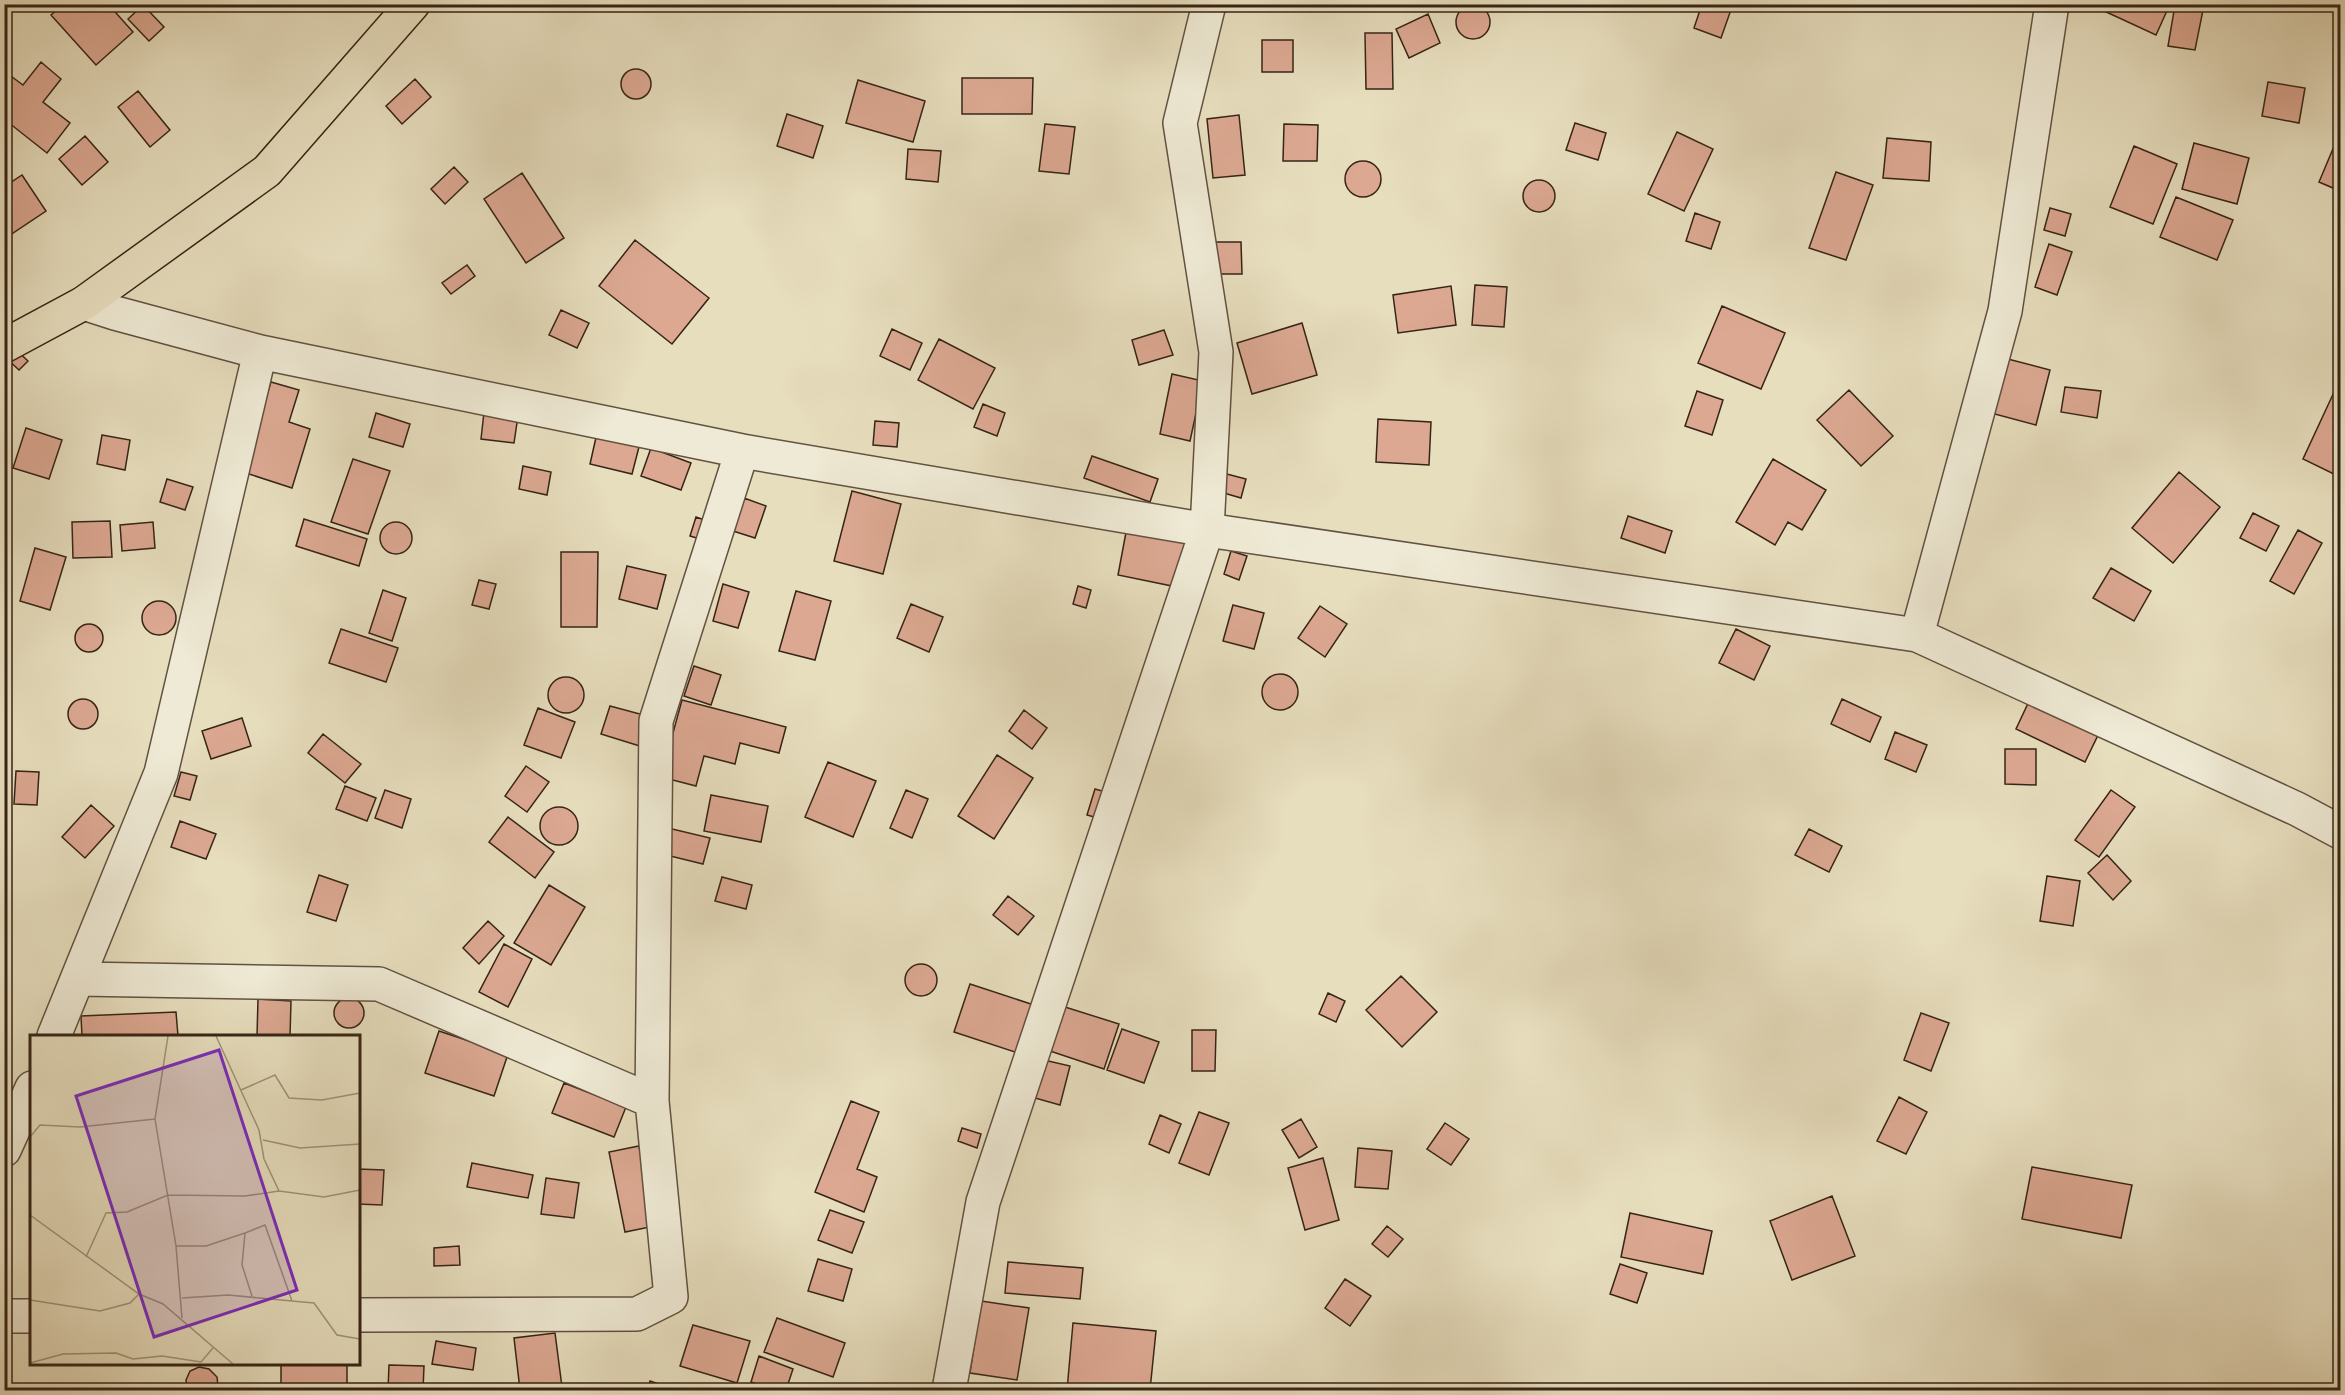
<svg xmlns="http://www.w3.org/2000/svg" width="2345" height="1395" viewBox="0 0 2345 1395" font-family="'IM FELL French Canon',serif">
  <rect width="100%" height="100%" fill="#e7debe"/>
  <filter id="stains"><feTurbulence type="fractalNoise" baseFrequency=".00333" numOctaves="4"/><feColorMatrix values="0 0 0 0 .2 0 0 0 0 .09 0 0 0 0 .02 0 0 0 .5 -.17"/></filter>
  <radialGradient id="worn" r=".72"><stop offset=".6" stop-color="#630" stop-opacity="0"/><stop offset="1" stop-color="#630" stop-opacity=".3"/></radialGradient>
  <path fill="#dca892" stroke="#362416" stroke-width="1.5" d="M63 4H108L133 32 96 65 51 15Z
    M1702 4H1733L1721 38 1694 28Z
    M2089 4H2170L2156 35Z
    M1456 22a17 17 0 1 1 34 0a17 17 0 1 1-34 0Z
    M143 5 164 27 149 41 128 19Z
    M2175 5 2203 10 2195 50 2168 46Z
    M1428 14 1440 43 1409 58 1396 29Z
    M1365 33H1392L1393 89H1366Z
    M1262 40H1293V72H1262Z
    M41 62 61 79 43 102 70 123 47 153 4 119V71L23 85Z
    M621 84a15 15 0 1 1 30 0a15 15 0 1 1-30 0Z
    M962 78H1033L1032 114H962Z
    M415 79 431 97 402 124 386 106Z
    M858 80 925 101 913 142 846 123Z
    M2268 82 2305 88 2299 123 2262 116Z
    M138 91 170 130 150 147 118 107Z
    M787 114 823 126 813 158 777 146Z
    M1239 115 1245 175 1213 178 1207 119Z
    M1575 123 1606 133 1598 160 1566 150Z
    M1045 124 1075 127 1069 174 1039 171Z
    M1284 124 1318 125 1317 161H1283Z
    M1677 132 1713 149 1684 211 1648 194Z
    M85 136 108 162 82 185 59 159Z
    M1887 138 1931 142 1929 181 1883 178Z
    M2194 143 2249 158 2237 204 2182 189Z
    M2335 144 2340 146V191L2319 182Z
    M2134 146 2177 164 2153 224 2110 207Z
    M908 149 941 151 938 182 906 179Z
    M1345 179a18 18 0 1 1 36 0a18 18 0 1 1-36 0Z
    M454 167 468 182 445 204 431 189Z
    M1836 172 1873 185 1846 260 1809 248Z
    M522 173 564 238 526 263 484 199Z
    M22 175 46 211 4 239V187Z
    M1523 196a16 16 0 1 1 32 0a16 16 0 1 1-32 0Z
    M2176 197 2233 220 2217 260 2160 237Z
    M2050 208 2071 214 2065 236 2044 230Z
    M1695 213 1720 222 1711 249 1686 241Z
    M635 240 709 298 672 344 599 286Z
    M1211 242H1241L1242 274H1211Z
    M2049 244 2072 252 2057 295 2035 287Z
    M467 265 475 276 451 294 442 283Z
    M1475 285 1507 287 1504 327 1472 325Z
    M1451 286 1456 325 1398 333 1393 295Z
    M1722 306 1785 333 1761 389 1698 363Z
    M561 310 589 323 577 348 549 335Z
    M1302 323 1317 375 1252 394 1237 343Z
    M892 329 922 343 910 370 880 356Z
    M1164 330 1173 355 1139 365 1132 340Z
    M939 339 995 368 973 409 918 380Z
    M14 348 28 361 19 370 5 357Z
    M2004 358 2050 370 2036 425 1991 413Z
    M1172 374 1203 381 1190 441 1160 434Z
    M271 382 299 390 289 422 310 429 292 488 243 472Z
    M2065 387 2101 391 2097 418 2061 412Z
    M1849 390 1893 436 1861 466 1817 420Z
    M2335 390 2340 393V477L2303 459Z
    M1697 391 1723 400 1712 435 1685 426Z
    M983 404 1005 413 997 436 974 427Z
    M484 412 518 416 514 443 481 439Z
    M376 413 410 424 403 447 369 437Z
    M1378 419 1431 422 1429 465 1376 462Z
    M875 421 899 423 897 447 873 445Z
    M26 428 62 440 49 479 13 468Z
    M597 433 640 443 632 474 590 464Z
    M102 435 130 440 125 470 97 464Z
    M651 448 691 463 681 490 641 476Z
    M1092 456 1158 479 1150 502 1084 478Z
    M353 459 390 471 368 534 331 522Z
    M1773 459 1826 490 1802 530 1788 522 1775 545 1736 522Z
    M523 466 551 472 547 495 519 489Z
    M2179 472 2220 507 2173 563 2132 528Z
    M1223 473 1246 479 1241 498 1217 491Z
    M167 479 193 487 185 510 160 502Z
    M852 491 901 504 883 574 834 561Z
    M744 498 766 506 755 538 733 531Z
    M2253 513 2279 526 2266 551 2240 538Z
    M1628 516 1672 531 1665 553 1621 538Z
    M696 517 716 524 710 542 690 536Z
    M304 519 367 539 359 566 296 546Z
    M110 521 112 557 73 558 72 522Z
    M153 522 155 548 122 551 120 525Z
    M380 538a16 16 0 1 1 32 0a16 16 0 1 1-32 0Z
    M1127 527 1187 539 1177 587 1118 575Z
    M2298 530 2322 543 2294 594 2270 581Z
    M35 548 66 557 50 610 20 601Z
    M1231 551 1247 556 1239 580 1224 574Z
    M561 552H598L597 627H561Z
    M627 566 666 575 657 609 619 599Z
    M2111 568 2151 591 2134 621 2093 598Z
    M479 580 496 584 489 609 472 605Z
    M723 584 749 592 738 628 713 621Z
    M1078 586 1091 590 1086 608 1073 604Z
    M383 590 406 598 392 641 369 633Z
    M796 591 831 601 815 660 779 651Z
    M142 618a17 17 0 1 1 34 0a17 17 0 1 1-34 0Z
    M911 604 943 617 929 652 897 638Z
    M1233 605 1264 613 1254 649 1223 641Z
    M1320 606 1347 624 1325 657 1298 638Z
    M75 638a14 14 0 1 1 28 0a14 14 0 1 1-28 0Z
    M341 629 398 648 386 682 329 663Z
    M1736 629 1770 646 1754 680 1719 663Z
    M694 666 721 675 711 705 684 696Z
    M1262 692a18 18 0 1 1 36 0a18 18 0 1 1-36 0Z
    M548 695a18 18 0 1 1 36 0a18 18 0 1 1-36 0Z
    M2031 697 2100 731 2085 762 2016 729Z
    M1842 699 1881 717 1870 742 1831 724Z
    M68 714a15 15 0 1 1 30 0a15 15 0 1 1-30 0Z
    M682 700 786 727 779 753 740 743 735 764 704 756 696 786 661 777Z
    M610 706 651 717 643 747 601 734Z
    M538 708 575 722 561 758 524 745Z
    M1024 710 1047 728 1032 749 1009 731Z
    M242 718 251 746 211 759 202 731Z
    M1895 732 1927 745 1916 772 1885 759Z
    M323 734 361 764 345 783 308 753Z
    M2005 749H2036V785L2005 784Z
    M997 755 1033 778 994 839 958 816Z
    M828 762 876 781 853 837 805 817Z
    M526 766 549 782 527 812 505 796Z
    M16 771 39 772 37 805 14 804Z
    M181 772 197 776 190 800 174 796Z
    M345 786 376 798 367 821 336 809Z
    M1095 789 1113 794 1105 820 1087 815Z
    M385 790 411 799 402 828 375 818Z
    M906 790 928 799 912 838 890 828Z
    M2111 790 2135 807 2099 857 2075 840Z
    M711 795 768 806 761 842 704 831Z
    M91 805 114 826 85 858 62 837Z
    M540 826a19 19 0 1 1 38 0a19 19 0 1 1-38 0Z
    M508 817 554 852 535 878 489 842Z
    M180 821 216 834 206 859 171 847Z
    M668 828 710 838 703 864 662 854Z
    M1809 829 1842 846 1829 872 1795 855Z
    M2107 855 2131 881 2113 900 2088 873Z
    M319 875 348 885 336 921 307 912Z
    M2047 876 2080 881 2073 926 2040 921Z
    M722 877 752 885 746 909 715 901Z
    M549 885 585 907 551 965 514 943Z
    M1008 896 1034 916 1018 935 993 915Z
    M488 921 504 936 479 964 463 948Z
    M504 944 532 959 508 1007 479 992Z
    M905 980a16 16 0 1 1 32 0a16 16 0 1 1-32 0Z
    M1401 976 1437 1012 1402 1047 1366 1010Z
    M970 984 1034 1005 1018 1053 954 1032Z
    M1328 993 1345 1001 1336 1022 1319 1014Z
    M334 1013a15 15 0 1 1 30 0a15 15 0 1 1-30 0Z
    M258 999 291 1001 290 1036H257Z
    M1065 1007 1119 1024 1104 1069 1050 1051Z
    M176 1012 178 1036H82L81 1016Z
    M1921 1013 1949 1023 1931 1071 1904 1060Z
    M1122 1029 1159 1042 1144 1083 1107 1070Z
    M1192 1030H1216L1215 1071H1192Z
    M439 1031 508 1054 494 1096 425 1073Z
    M1044 1060 1070 1066 1060 1105 1035 1098Z
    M564 1083 626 1107 614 1137 552 1113Z
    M1899 1097 1927 1112 1906 1154 1877 1141Z
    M851 1101 879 1112 857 1169 877 1177 864 1212 815 1192Z
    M1199 1112 1229 1123 1209 1175 1179 1163Z
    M1160 1115 1181 1124 1169 1153 1149 1144Z
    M1301 1119 1317 1147 1299 1158 1282 1130Z
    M1445 1123 1469 1139 1451 1165 1427 1149Z
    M962 1128 981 1134 977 1148 958 1141Z
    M639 1146 655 1226 625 1232 609 1152Z
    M1358 1148 1392 1151 1388 1189 1355 1187Z
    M1323 1158 1339 1220 1305 1230 1288 1168Z
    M472 1163 533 1175 528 1198 467 1187Z
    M2032 1167 2132 1185 2121 1238 2022 1219Z
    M358 1169 384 1170 382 1205 358 1204Z
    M546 1178 579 1183 574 1218 541 1214Z
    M1832 1196 1855 1256 1792 1280 1770 1221Z
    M830 1210 864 1222 852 1253 818 1240Z
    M1630 1213 1712 1231 1703 1274 1621 1257Z
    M1387 1226 1403 1239 1388 1257 1372 1244Z
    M459 1246 460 1265 434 1266V1248Z
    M818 1259 852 1269 843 1301 808 1291Z
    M1008 1262 1083 1268 1080 1299 1005 1293Z
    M1620 1264 1647 1273 1637 1303 1610 1294Z
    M1345 1279 1371 1296 1350 1326 1325 1308Z
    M981 1301 1029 1308 1017 1380 970 1373Z
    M777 1318 845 1343 833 1377 764 1352Z
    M1073 1323 1156 1331 1150 1390H1067Z
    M693 1325 750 1341 737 1383 680 1366Z
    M555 1333 562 1387 520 1390 514 1338Z
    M436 1341 476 1348 473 1370 432 1364Z
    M759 1356 793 1369 786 1390H775L751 1382Z
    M281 1364H347V1385H281Z
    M389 1365 424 1366 423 1390H388Z
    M199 1367 209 1369 217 1377 218 1386 216 1390H187L186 1380 190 1371Z
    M650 1381 671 1388V1390H648Z
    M1413 1389H1441V1390H1413Z"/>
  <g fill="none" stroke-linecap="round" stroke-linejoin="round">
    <defs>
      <path id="minor" d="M84 303 115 313 260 352 742 451 1207 530 1917 635 2297 809 2340 832
        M1917 635 2005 311 2052 4
        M79 979 379 984 652 1101 671 1297 637 1314 358 1315
        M54 1036 161 773 260 352
        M652 1101 656 721 742 451
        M4 1150 32 1088
        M4 1316H32
        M949 1390 983 1202 1207 530 1216 352 1180 123 1209 4"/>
      <path id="major" d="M4 346 84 303 267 171 413 4"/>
    </defs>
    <use href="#minor" stroke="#625240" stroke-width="36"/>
    <use href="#major" stroke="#362416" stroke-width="36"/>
    <use href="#minor" stroke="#efead5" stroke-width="33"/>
    <use href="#major" stroke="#e7debe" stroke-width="33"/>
  </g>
  <g transform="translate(30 1035)">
    <rect width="330" height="330" fill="#e7debe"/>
    <path fill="none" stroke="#a0947b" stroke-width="1.5" d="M138 1 125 84 146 211 152 283M186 1 229 95 234 124 249 156M211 55 245 40 259 63 292 65 330 58M0 102 10 90 50 92 125 84M233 105 270 113 330 109M0 180 109 259 133 269 203 329M146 211H176L215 198M56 222 76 178 97 177 138 160 215 161 249 156 294 162 330 155M222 261 212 230 215 198 235 190 262 266 284 268 307 300 330 304M152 263 198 260 262 266M0 265 70 276 100 268 109 259M0 328 33 319 86 318 103 324 132 321 171 327 183 313"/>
    <path fill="#7b2cbf" fill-opacity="0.15" stroke="#7b2cbf" stroke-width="3" d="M189 15 267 255 124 302 46 61Z"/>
    <rect width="330" height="330" fill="none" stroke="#362416" stroke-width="3"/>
  </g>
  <rect width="2345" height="1395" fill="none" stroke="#e7debe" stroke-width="24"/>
  <rect x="6" y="6" width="2333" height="1383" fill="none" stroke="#362416" stroke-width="3"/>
  <rect x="12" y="12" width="2321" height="1371" fill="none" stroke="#362416" stroke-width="1.5"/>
  <rect width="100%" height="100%" filter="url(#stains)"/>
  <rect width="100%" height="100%" fill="url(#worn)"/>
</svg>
